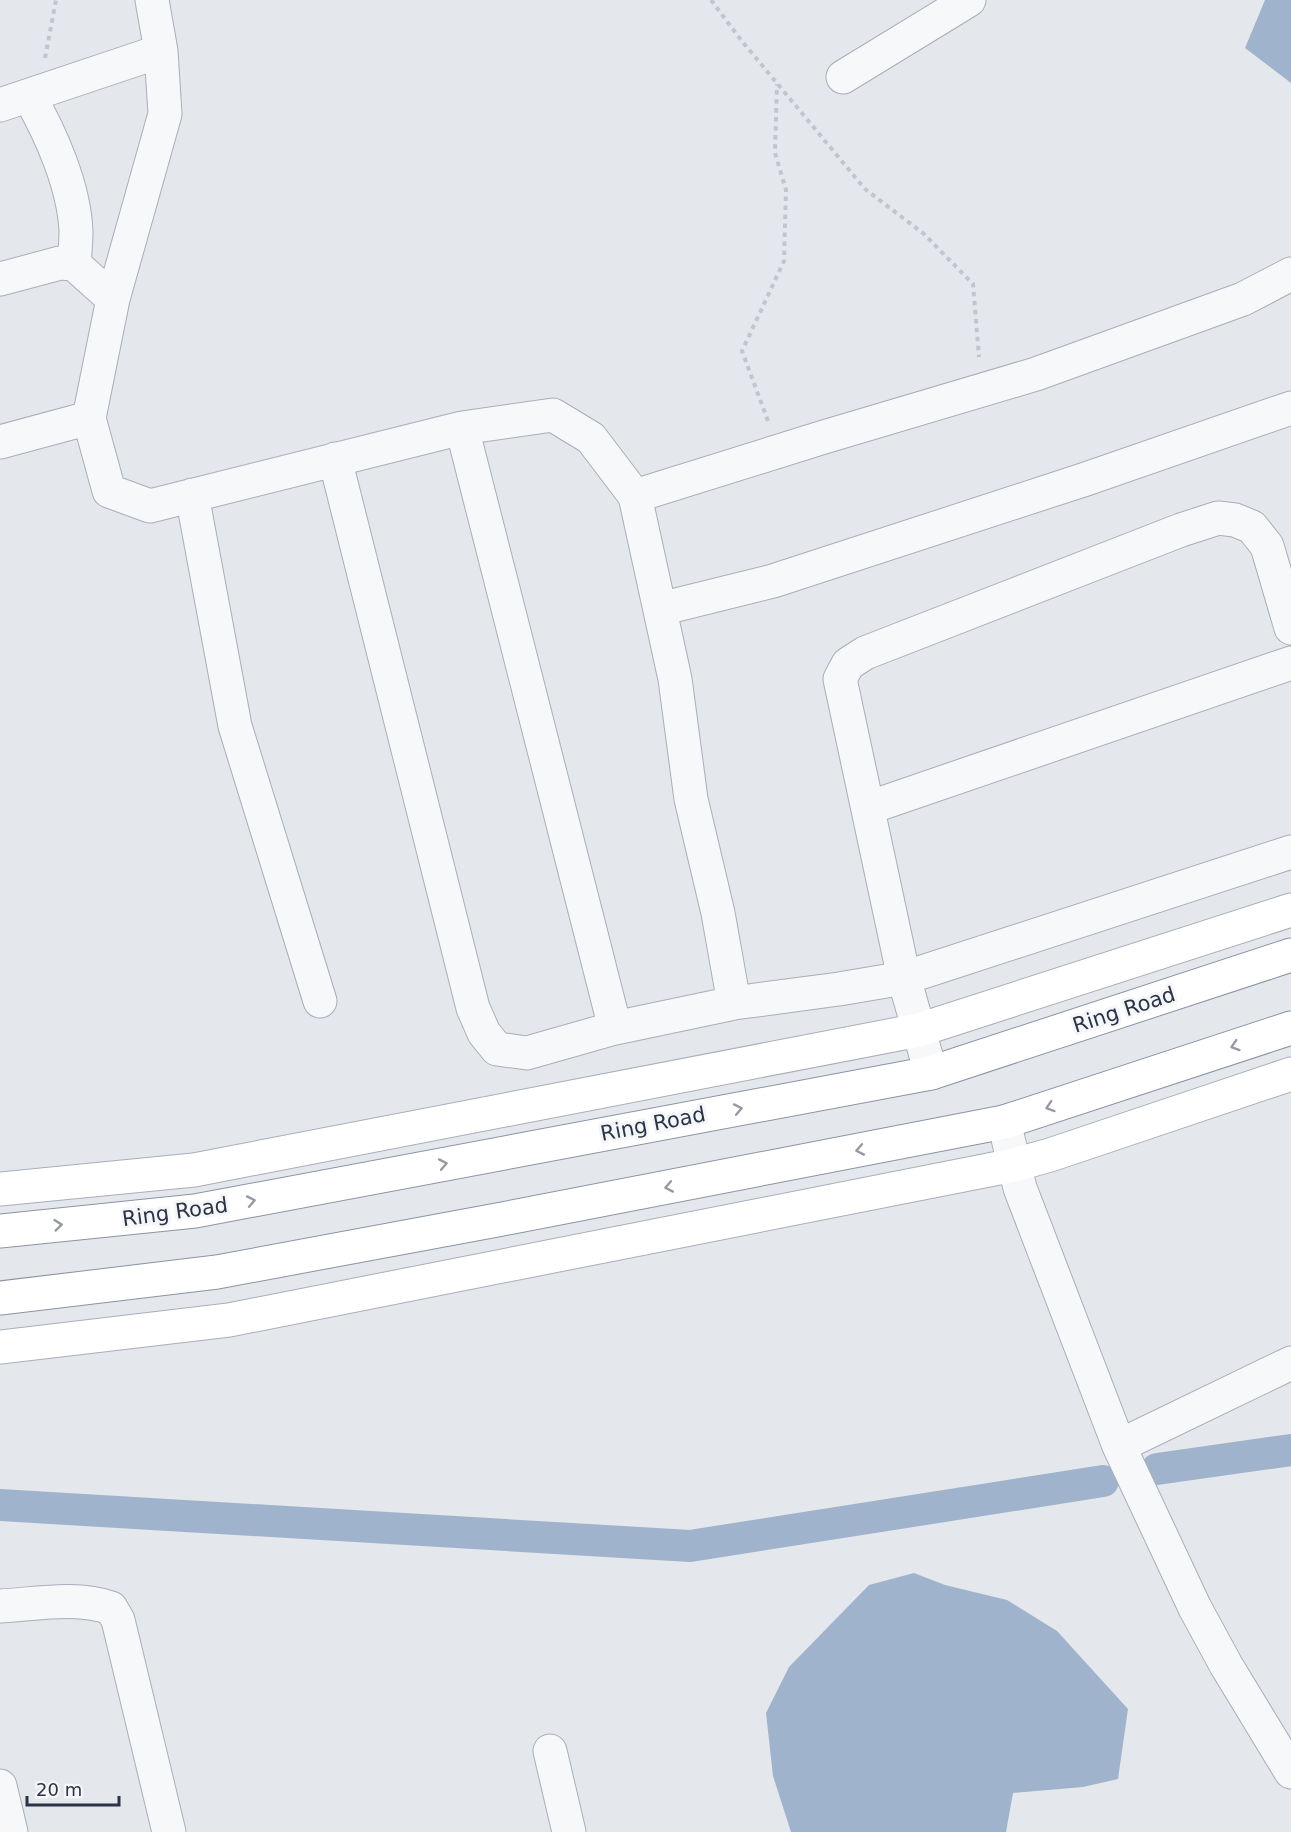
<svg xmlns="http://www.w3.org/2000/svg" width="1291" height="1832" viewBox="0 0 1291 1832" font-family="'DejaVu Sans',sans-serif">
  <rect width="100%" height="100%" fill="#e4e7ec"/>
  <path fill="#9fb4cc" d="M1265 0H1291V83L1245 48Z
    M914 1573 945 1585 1007 1600 1057 1631 1128 1709 1118 1779 1083 1787 1013 1793 1006 1832H791L773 1776 766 1713 789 1667 869 1585Z"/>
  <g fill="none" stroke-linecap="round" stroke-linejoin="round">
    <path stroke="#9fb4cc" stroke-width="32" d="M1157 1469 1291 1450
      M0 1505 690 1546 1103 1481"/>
    <defs>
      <path id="street" d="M152 0 161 51 165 114 113 299 89 418 109 491 150 506 462 428 553 415 591 438 635 496 675 679 691 799 718 913 734 1003 839 989 904 978 931 1073
        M843 77 969 0
        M29 96C51 134 74 186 76 231 76 242 75 253 74 264
        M0 105 161 51
        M0 279 60 263 74 264 113 299
        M462 428 615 1028
        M0 442 89 418
        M335 459 473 1008 484 1033 497 1049 527 1053 615 1028 734 1003
        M192 495 235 726 320 1001
        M635 496 824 437 1036 374 1243 299 1291 274
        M660 609 773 581 1086 479 1291 408
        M1291 628 1267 546 1252 527 1235 520 1218 518 1181 530 865 653 848 664 840 679 904 978 1291 852
        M868 808 1291 663
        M1004 1122 1020 1188 1119 1446 1195 1608 1226 1665 1291 1772
        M1119 1446 1291 1363
        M0 1606C36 1604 77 1596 111 1608L118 1620 169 1832
        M550 1751 569 1832
        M0 1786 11 1832"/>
      <path id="secondary" d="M0 1189 194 1170 919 1030 1291 910
        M0 1347 229 1320 1014 1165 1050 1155 1291 1074"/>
      <path id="highway" d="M0 1231 195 1211 931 1073 1291 955
        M0 1298 217 1272 497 1220 1004 1122 1291 1028"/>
    </defs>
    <use href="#street" stroke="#a9aeb7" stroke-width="35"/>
    <use href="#secondary" stroke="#a9aeb7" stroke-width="35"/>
    <use href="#highway" stroke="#8b94a3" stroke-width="35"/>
    <path stroke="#c2c5cb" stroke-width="4" stroke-dasharray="4.5 4.5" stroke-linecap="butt" d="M711 0 741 40 865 189 924 234 973 284 979 357
      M45 58 56 0
      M768 421 742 351 784 261 786 190 775 153 777 84"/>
    <use href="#street" stroke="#f7f8fa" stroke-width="33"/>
    <use href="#secondary" stroke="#fff" stroke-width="33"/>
    <use href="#highway" stroke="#fff" stroke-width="33"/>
  </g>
  <defs><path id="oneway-chevron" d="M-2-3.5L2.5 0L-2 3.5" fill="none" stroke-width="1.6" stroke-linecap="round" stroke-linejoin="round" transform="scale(1.5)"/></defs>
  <g stroke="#959aa2">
    <use href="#oneway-chevron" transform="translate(1235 1046) rotate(162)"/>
    <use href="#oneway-chevron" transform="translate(1050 1107) rotate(162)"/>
    <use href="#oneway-chevron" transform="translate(738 1109) rotate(-11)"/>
    <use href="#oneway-chevron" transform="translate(860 1150) rotate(169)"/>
    <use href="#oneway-chevron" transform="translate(443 1164) rotate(-11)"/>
    <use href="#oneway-chevron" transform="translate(669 1187) rotate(169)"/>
    <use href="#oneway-chevron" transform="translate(251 1201) rotate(-11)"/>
    <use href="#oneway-chevron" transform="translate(58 1225) rotate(-6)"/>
  </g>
  <g text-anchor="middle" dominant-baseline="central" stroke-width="6" stroke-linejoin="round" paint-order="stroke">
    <g font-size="21" fill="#2b3445" stroke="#f4f6f9">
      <text transform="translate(1124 1010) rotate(-18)">Ring Road</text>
      <text transform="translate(653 1124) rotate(-11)">Ring Road</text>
      <text transform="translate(175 1212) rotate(-8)">Ring Road</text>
    </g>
  </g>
  <path d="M27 1796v9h92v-9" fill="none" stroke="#2b3445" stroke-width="3"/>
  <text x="36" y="1796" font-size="18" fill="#2b3445" stroke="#f4f6f9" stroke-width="4.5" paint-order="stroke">20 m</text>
</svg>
